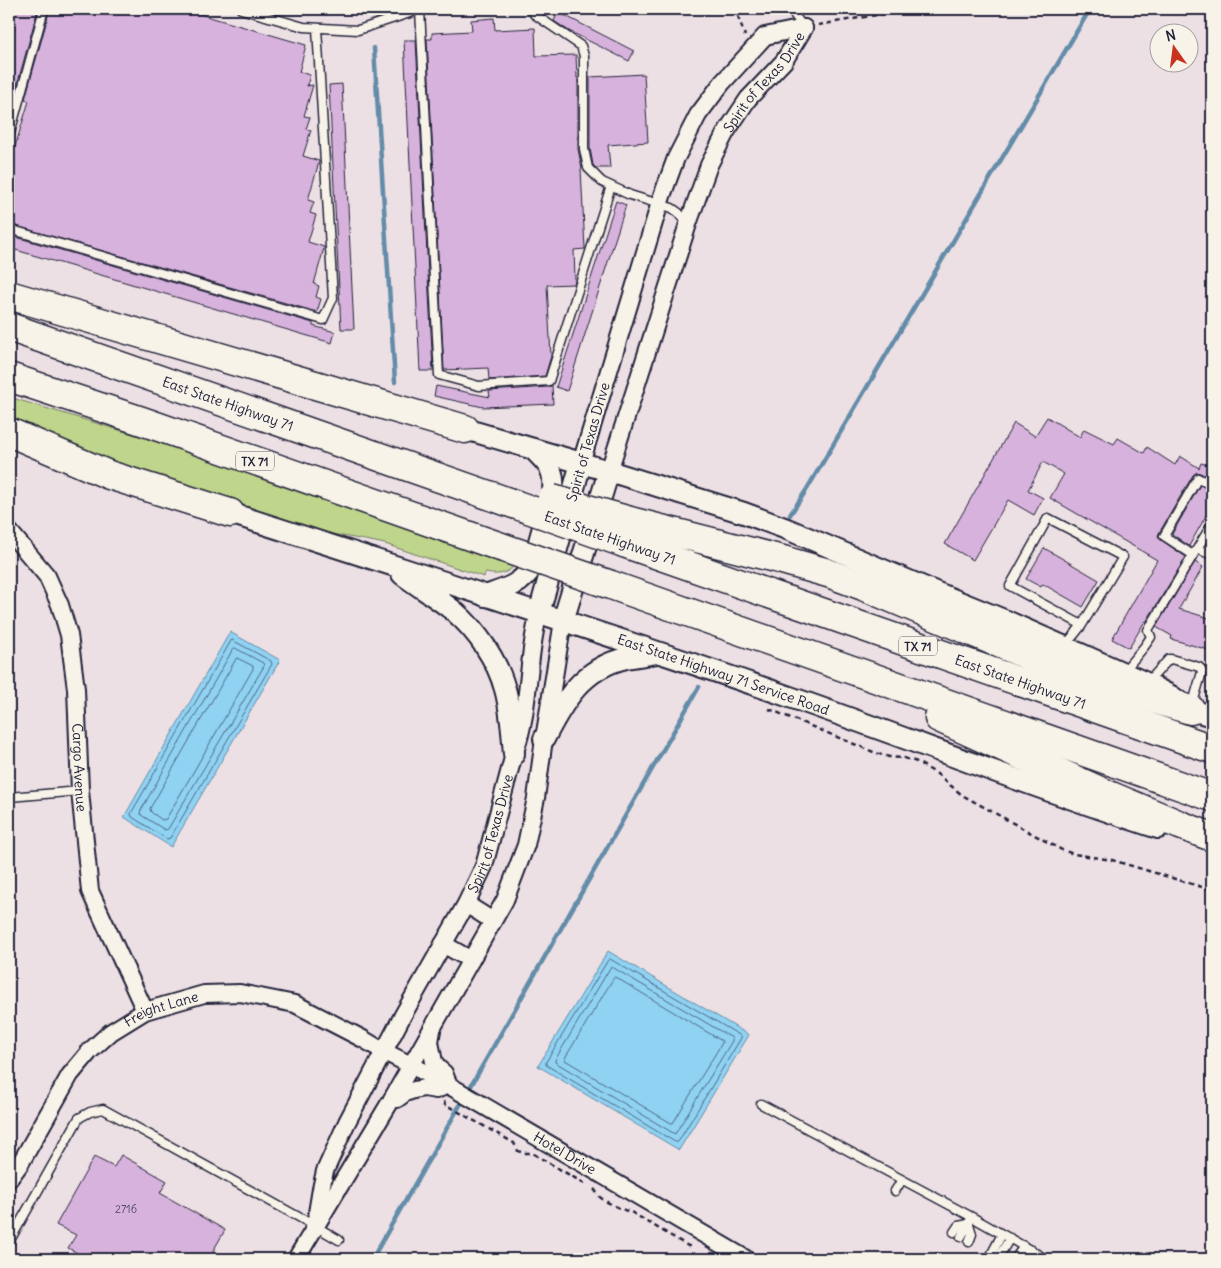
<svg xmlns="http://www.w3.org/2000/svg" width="1221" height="1268" viewBox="0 0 1221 1268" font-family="Delius,sans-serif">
  <rect width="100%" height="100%" fill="#ede0e4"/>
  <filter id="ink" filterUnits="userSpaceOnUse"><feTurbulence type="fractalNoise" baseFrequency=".02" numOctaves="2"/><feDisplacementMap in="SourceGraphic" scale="10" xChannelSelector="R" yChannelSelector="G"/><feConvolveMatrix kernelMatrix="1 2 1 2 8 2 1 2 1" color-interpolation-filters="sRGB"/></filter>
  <g filter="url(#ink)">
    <path fill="#bed58b" stroke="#707c63" d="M9 397 139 436 220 463 513 567C505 575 496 575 485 573L484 577 385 544C358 538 330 535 303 527 204 497 107 460 9 426Z"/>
    <path fill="#90d2f2" stroke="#648ca9" d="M230 632 280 660 171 847 124 817Z
      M608 951 749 1035 679 1150 538 1066Z"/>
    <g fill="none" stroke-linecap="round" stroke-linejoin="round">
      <path stroke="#4e6884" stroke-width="1" d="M232 640 271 661 272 664 170 838 167 839 132 817 131 814Z
        M235 648 263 663 264 666 168 829 165 830 141 815 140 812 233 649Z
        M237 658 253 666V669L166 819 162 820 151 812 150 809Z
        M610 959 741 1036V1038L678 1142H675L546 1065V1062L608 960Z
        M612 967 732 1038V1041L675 1134 673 1133 555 1062V1060L610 968Z
        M615 977 722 1041V1043L673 1123H671L565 1060V1058L613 979Z"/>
      <path stroke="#648ca9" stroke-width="4.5" d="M374 48 395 382
        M790 515 807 489 1090 9
        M372 1259 699 687"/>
    </g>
    <path fill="#d7b2dc" stroke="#22223b" d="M9 9H38L14 96 9 94Z
      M50 9H84L99 13V9H182L306 45 299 72 310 75 307 86 313 85 304 116 310 117 306 129 311 130 303 156 319 161V162L308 200 314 202 310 213 316 215 308 242 324 247V248L314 284 319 286 316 297 321 299 317 312 9 224V166L29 101 25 99Z
      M558 12 634 51 629 61 569 31 554 21Z
      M494 18 495 30 535 28 536 56 576 55 577 78H578V149L582 169H581L585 249 574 250 575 280 574 284 547 285 551 356 545 376 489 380 488 368 444 370 427 39H432V33L472 31 471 20Z
      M404 40H416L433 371H420Z
      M644 74 648 142 608 145 610 168H596L593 165 590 148V77Z
      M342 84 354 329H341L329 85Z
      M616 201 626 205 567 391 556 387Z
      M9 235 313 323V326L335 332 332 343 9 248Z
      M552 385 553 404 483 407 434 396 436 386 490 397 489 391 549 387Z
      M1047 417 1080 437 1084 429 1114 444 1118 438 1144 453 1147 447 1175 465 1180 456 1199 468 1201 463 1212 466V479L1200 473 1197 472 1193 475 1159 533 1158 536 1161 540 1186 557 1146 622 1145 621 1129 648 1112 639 1157 560 1050 498 1064 474 1043 462 1028 490 1043 498 1034 515 1008 500 973 560 945 544 1014 423 1035 436Z
      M1200 485 1212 491V505L1189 546 1172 534Z
      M1044 548 1099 580 1083 607 1043 584 1041 587 1026 579Z
      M1195 562 1203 567 1179 609 1212 619V651L1171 639 1172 636 1156 627Z
      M121 1155 167 1181 160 1193 225 1230 213 1251 216 1259H89L68 1248 76 1235 56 1225 94 1157 114 1167Z"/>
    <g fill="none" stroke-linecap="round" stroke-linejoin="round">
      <defs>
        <path id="service" d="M241 9 304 27 358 30 422 9
          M532 9 534 14 581 46 584 56V149L588 168 602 182 630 195 672 208 679 213 688 224
          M790 9 804 28
          M420 10 439 375 479 386 549 381 611 186
          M9 137 44 9
          M9 229 323 320 333 298 317 28
          M1197 549 1212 555
          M1193 555 1164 536 1198 478 1212 485
          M1065 646 1082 625 1123 557 1048 518 1010 586 1082 625
          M1124 671 1144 647 1151 637 1148 630 1212 524
          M1148 682 1169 659H1171L1199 667 1201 669 1202 672 1192 706
          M9 797 80 791
          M761 1104 972 1217 1046 1259
          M895 1191 902 1180
          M969 1224 972 1234 969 1242
          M954 1232 958 1226 969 1224
          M961 1237 972 1217
          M9 1242 79 1118 90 1112 103 1109 315 1226 339 1240
          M992 1253 1002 1234
          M937 1258 938 1259
          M998 1258 1010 1238
          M1015 1259 1024 1246
          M1026 1259 1031 1250"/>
        <g id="minor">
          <path d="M581 463 662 196 676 158 698 115 722 83 765 36 804 28"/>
          <path id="s1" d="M609 471 688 224 709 165 726 132 748 99 784 61 804 28"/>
          <path id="s2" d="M9 531 47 576 60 605 69 635 76 689 80 791 90 891 145 1011"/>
          <path d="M466 904 493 921"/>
          <path d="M443 944 471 960"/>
          <path d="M432 1030 430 1042 434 1062 439 1069 444 1073 448 1083"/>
          <path d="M392 1099H397L405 1093 414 1090 424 1088 436 1090 448 1085"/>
          <path id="s3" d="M9 1179 20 1164 70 1075 90 1051 111 1032 145 1011 204 994 240 993 295 1004 363 1039 383 1051 438 1079 746 1259"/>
          <path id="s4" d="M316 1219 321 1189 325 1171 347 1122 403 1015 466 904 484 866 514 754C531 709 526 659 539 613"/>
          <path d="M296 1259 392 1099 505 900 526 845 536 798 544 739 563 621"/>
        </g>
        <g id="tertiary">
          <path d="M465 429 609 471 744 513 787 529 935 592 1004 620 1146 683 1171 696 1191 710 1212 716"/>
          <path id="s5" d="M230 513C416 573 603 632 787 696 911 739 1033 788 1158 828"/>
          <path d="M402 574C419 587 438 598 455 612 478 632 497 660 505 689 511 710 512 732 514 754"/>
          <path d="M485 596C505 589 520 586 532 567L553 491C555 469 548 464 533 449"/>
          <path d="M539 613 581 463"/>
          <path d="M563 621 609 471"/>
          <path d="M544 739C563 702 582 668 626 658 636 656 646 655 657 653"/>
        </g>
        <g id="trunk">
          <path d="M9 295 465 429"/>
          <path id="s6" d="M9 327 514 504"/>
          <path d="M9 377 142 421 501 547"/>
          <path d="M9 432 109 475 230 513"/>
          <path d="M630 521 779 559 828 573 863 586 1039 660 1117 689 1191 710"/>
          <path id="s7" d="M624 543 1212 749"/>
          <path d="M611 585 1212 797"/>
          <path d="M939 718 1111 796 1180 825 1212 837"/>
        </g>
      </defs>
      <use href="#service" stroke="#22223b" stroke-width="11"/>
      <use href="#minor" stroke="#22223b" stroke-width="20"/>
      <use href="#tertiary" stroke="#22223b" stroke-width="24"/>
      <use href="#trunk" stroke="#22223b" stroke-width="31"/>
      <path stroke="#22223b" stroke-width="2.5" stroke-dasharray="5 4" stroke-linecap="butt" d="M738 16 745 36
        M818 25 900 11
        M769 709 876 753 889 757 904 758 917 762 937 774 962 795 1062 850 1074 854 1112 860 1212 890
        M444 1101 445 1105 448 1106 514 1143 518 1151 524 1153H532L585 1184
        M594 1189C596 1191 597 1194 599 1196 604 1202 623 1210 631 1212L688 1246H693"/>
      <use href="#service" stroke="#f7f3e8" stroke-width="8"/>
      <use href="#minor" stroke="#f7f3e8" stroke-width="16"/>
      <use href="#tertiary" stroke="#f7f3e8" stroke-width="20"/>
      <use href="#trunk" stroke="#f7f3e8" stroke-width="28"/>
      <defs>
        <path id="trunk-bridge" d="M552 499 630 521
          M514 504 624 543
          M501 547 611 585"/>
      </defs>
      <use href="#trunk-bridge" stroke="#22223b" stroke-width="31" stroke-linecap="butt"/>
      <use href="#trunk-bridge" stroke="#f7f3e8" stroke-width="28"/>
    </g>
  </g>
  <g text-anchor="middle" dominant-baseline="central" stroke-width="4" stroke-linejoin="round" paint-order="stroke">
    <g font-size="11" fill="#4f4663">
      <text x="126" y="1209">2716</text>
    </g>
    <g fill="#f7f3e8" stroke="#62616f" stroke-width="1">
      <rect x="236" y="451.5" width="38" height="19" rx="4"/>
      <rect x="899" y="636.5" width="38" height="19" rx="4"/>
    </g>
    <g font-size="12" font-weight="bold" fill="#22223b">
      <text x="255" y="461">TX 71</text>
      <text x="918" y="646">TX 71</text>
    </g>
    <g font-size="14" fill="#22223b" stroke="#f7f3e8">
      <text stroke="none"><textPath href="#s1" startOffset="422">Spirit of Texas Drive</textPath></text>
      <text stroke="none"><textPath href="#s6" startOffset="232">East State Highway 71</textPath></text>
      <text transform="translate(588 442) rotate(-74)">Spirit of Texas Drive</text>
      <text transform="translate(610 538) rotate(19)">East State Highway 71</text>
      <text stroke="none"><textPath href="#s5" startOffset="519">East State Highway 71 Service Road</textPath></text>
      <text stroke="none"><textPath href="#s7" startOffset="420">East State Highway 71</textPath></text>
      <text stroke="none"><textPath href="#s2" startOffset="255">Cargo Avenue</textPath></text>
      <text stroke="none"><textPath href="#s4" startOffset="426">Spirit of Texas Drive</textPath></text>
      <text stroke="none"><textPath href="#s3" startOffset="236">Freight Lane</textPath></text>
      <text stroke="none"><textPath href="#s3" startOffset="682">Hotel Drive</textPath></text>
    </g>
  </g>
  <rect width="1221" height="1268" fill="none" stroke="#f7f3e8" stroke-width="30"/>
  <rect x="15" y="15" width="1191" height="1238" fill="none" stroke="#22223b" stroke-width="2" filter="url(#ink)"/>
  <g transform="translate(1174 48) rotate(346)"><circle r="24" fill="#f7f3e8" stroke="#a29fa3"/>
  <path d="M0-4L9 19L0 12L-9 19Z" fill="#c8321e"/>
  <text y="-8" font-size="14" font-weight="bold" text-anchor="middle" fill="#22223b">N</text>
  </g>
</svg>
